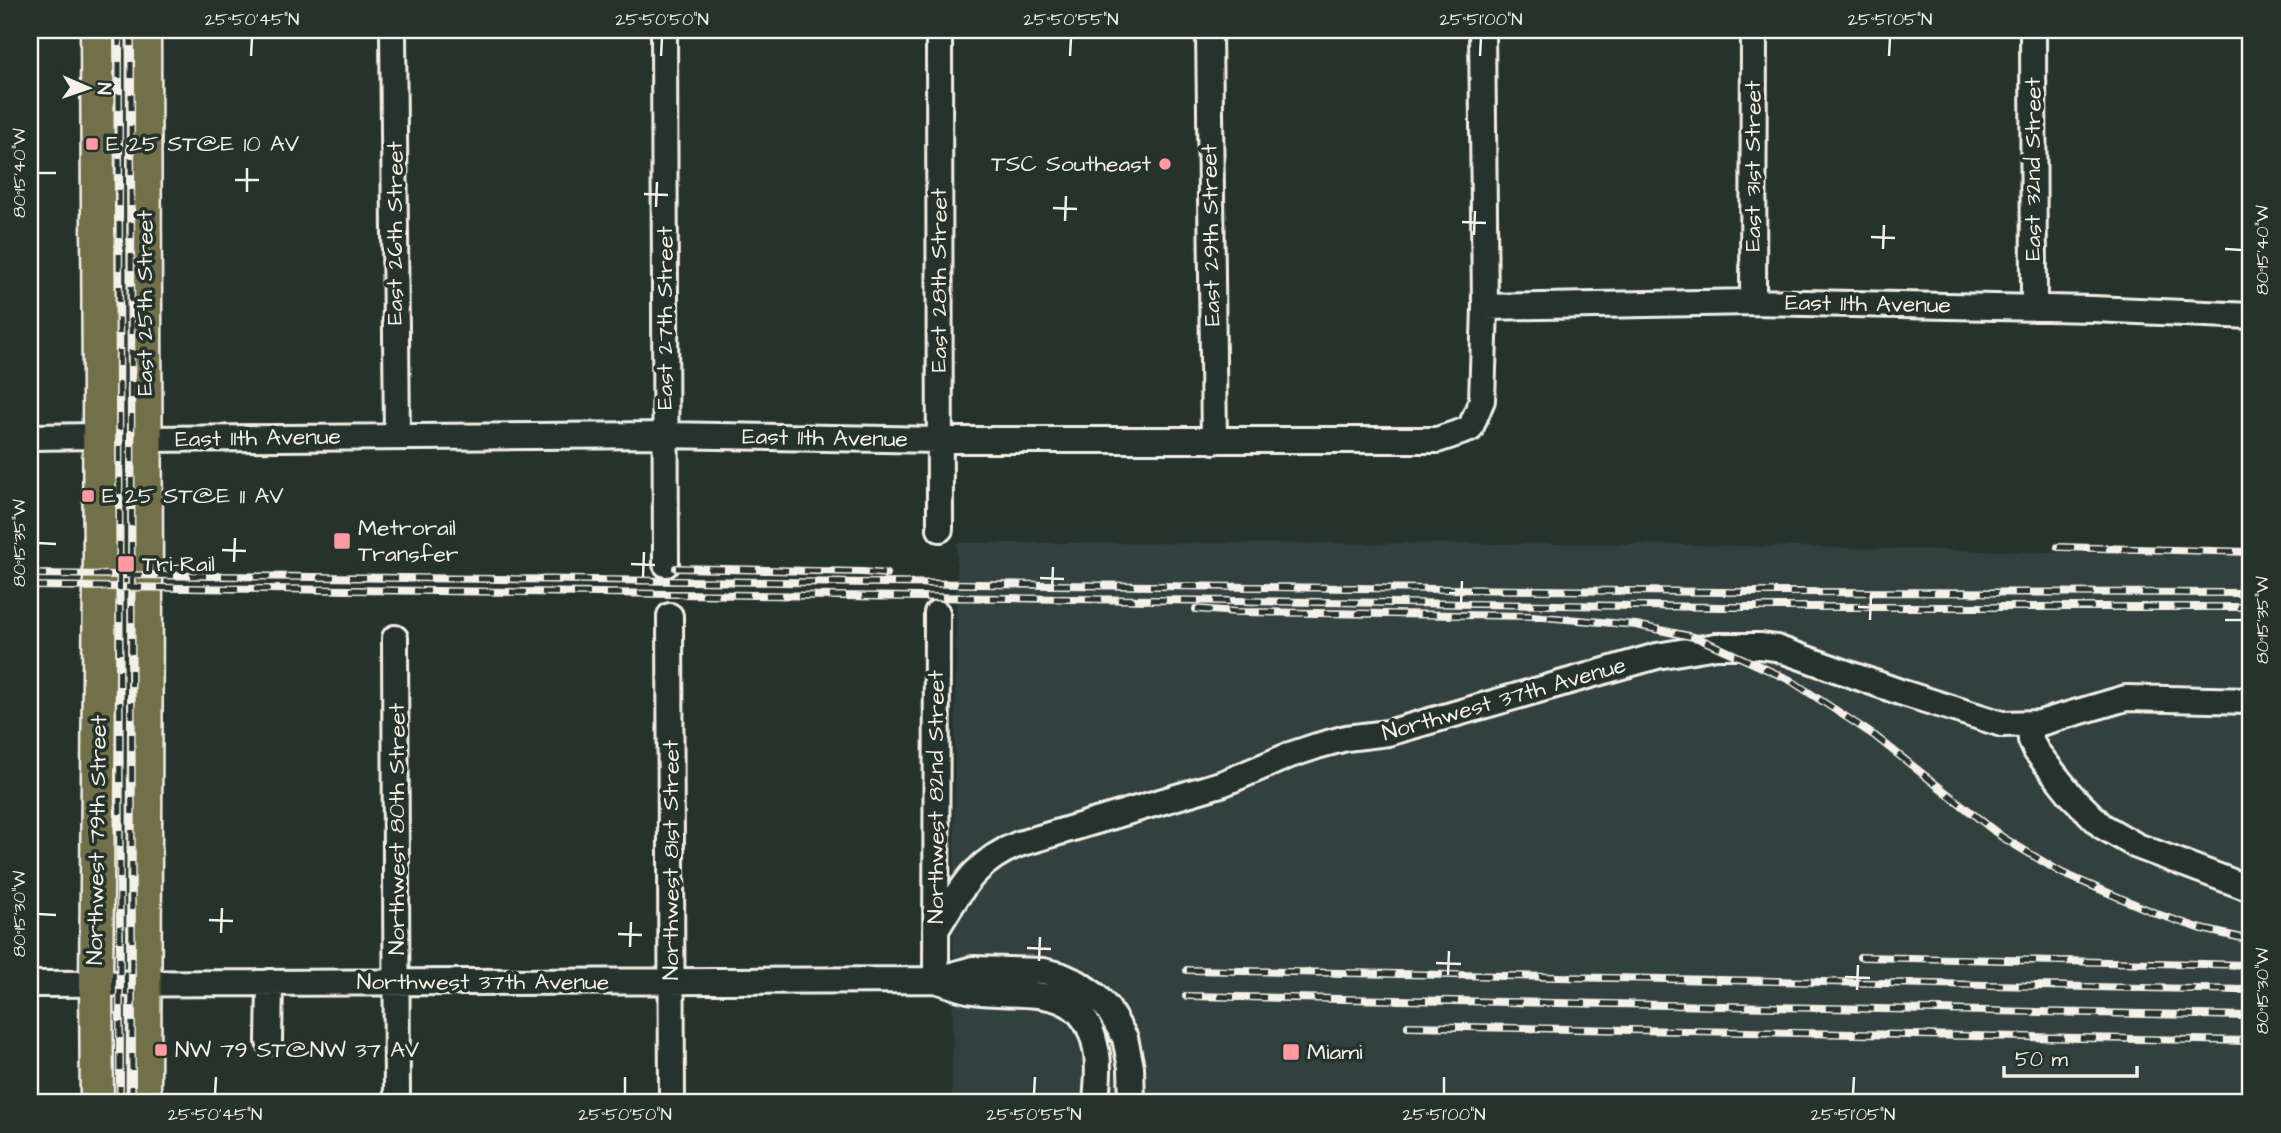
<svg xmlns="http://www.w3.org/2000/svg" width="2281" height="1133" viewBox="0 0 2281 1133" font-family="'Architects Daughter',sans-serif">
  <rect width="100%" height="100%" fill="#26332d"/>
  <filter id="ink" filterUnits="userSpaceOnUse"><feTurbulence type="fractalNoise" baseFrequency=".0143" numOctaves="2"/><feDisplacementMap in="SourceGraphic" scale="14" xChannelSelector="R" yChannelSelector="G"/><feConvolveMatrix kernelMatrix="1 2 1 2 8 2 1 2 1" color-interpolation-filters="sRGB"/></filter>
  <g filter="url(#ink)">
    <path fill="#334140" d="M957 543 1642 544 2251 556V1103H952Z"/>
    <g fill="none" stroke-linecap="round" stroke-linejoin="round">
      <defs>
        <path id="minor" d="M393 30 397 437
          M664 30 666 564
          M939 30 940 529
          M1209 30 1214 441
          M2033 30 2034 308
          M1753 302 1754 30
          M1485 307 1753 302 2093 309 2251 316
          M30 437 99 436
          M146 439 665 435 939 440H1437L1470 429 1482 400 1485 307 1482 30
          M670 616 672 1103
          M395 638 397 1103
          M2030 725 2031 740 2036 751 2071 795 2102 826 2137 846 2251 889
          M936 930C961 890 973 862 1019 844L1224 783 1290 755 1317 746 1346 738 1388 733 1657 656 1716 646H1760L1776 648 1900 692 2002 724 2040 723 2126 698 2251 701
          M936 980 937 613
          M936 980C948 984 960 989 973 991 1022 999 1083 979 1096 1049 1100 1066 1097 1086 1096 1103
          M30 984 936 980 973 969 1043 971 1060 975 1078 983 1095 995 1108 1009 1125 1038 1131 1067 1132 1103
          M269 1042 270 982"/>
        <path id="major" d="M97 30 100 576 96 983 97 1103
          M144 30 146 577 144 1103"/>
      </defs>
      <use href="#minor" stroke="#f4f1e8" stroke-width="30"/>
      <use href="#major" stroke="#f4f1e8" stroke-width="37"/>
      <use href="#minor" stroke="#26332d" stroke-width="24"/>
      <use href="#major" stroke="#71704a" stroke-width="32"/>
      <defs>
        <path id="rail" d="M119 30 120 1103
          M131 30 132 1103
          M2058 547 2251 552
          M676 568 863 572 886 574
          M30 574 1723 592 2251 593
          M30 586 1723 607H2251
          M1196 609 1237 612 1532 616 1636 625 1698 638 1790 680 1875 736 2002 837 2062 873 2160 915 2202 929 2251 940
          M1860 957 2251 965
          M1187 970 2251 990
          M1186 996 2251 1016
          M1408 1026 2251 1041"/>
      </defs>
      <use href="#rail" stroke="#f4f1e8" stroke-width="8"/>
      <use href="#rail" stroke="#26332d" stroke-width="5" stroke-dasharray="16" stroke-linecap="butt"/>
    </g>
  </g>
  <path fill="none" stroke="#f4f1e8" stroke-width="2.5" d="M251 56 252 38M661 56 662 38M1070 56 1071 38M1480 56 1481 38M1889 56 1890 38M38 173H56M235 180H259M247 192V168M644 194 668 195M656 207 657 182M1053 208 1077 209M1065 221 1066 196M1462 222 1486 223M1474 235 1475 211M1871 237 1895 238M1883 249 1884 225M2225 249 2242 250M38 543 56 544M222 550 246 551M234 562 235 538M631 564 655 565M643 577 644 552M1040 578 1064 579M1052 591 1053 567M1449 593H1473M1461 605 1462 581M1858 607 1882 608M1870 620 1871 595M2225 620H2242M38 914 56 915M209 920 233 921M221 933 222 908M618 934 642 935M630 947 631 922M1027 948 1051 949M1039 961 1040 937M1436 963 1461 964M1448 975 1449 951M1845 977 1870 978M1857 990 1858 965M2225 990 2242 991M215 1094 216 1077M625 1094V1077M1034 1094 1035 1077M1444 1094V1077M1853 1094 1854 1077"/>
  <g fill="#ff9aa2" stroke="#26332d" stroke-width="2.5">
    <rect x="85" y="137" width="14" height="14" rx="3.5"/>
    <circle cx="1165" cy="164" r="7"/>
    <rect x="81" y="489" width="14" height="14" rx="3.5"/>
    <rect x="333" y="532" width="18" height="18" rx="3.5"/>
    <rect x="117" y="555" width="18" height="18" rx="3.5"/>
    <rect x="154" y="1043" width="14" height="14" rx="3.5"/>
    <rect x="1282" y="1043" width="18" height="18" rx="3.5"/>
  </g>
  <g text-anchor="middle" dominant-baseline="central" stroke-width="7" stroke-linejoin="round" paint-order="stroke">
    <g font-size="23" fill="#f4f1e8" stroke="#26332d" text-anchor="start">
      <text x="106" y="144">E 25 ST@E 10 AV</text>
      <text x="1151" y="164" text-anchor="end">TSC Southeast</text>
      <text x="102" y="496">E 25 ST@E 11 AV</text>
      <text x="358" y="528">Metrorail<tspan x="358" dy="26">Transfer</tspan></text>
      <text x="142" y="564">Tri-Rail</text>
      <text x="175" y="1050">NW 79 ST@NW 37 AV</text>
      <text x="1307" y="1052">Miami</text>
    </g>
    <g font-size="23" fill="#f4f1e8" stroke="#26332d">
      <text transform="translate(1753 166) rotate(-90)">East 31st Street</text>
      <text transform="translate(2033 169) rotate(-90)">East 32nd Street</text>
      <text transform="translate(395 233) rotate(-90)">East 26th Street</text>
      <text transform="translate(1211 235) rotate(-91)">East 29th Street</text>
      <text transform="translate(939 280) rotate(-90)">East 28th Street</text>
      <text transform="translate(145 303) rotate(-90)">East 25th Street</text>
      <text transform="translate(1868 304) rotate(1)">East 11th Avenue</text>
      <text transform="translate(665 318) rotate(-90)">East 27th Street</text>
      <text transform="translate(258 438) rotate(-1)">East 11th Avenue</text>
      <text transform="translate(825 438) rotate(1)">East 11th Avenue</text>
      <text transform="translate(1504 699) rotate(-16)">Northwest 37th Avenue</text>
      <text transform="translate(936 797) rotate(-90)">Northwest 82nd Street</text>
      <text transform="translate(397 829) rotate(-90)">Northwest 80th Street</text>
      <text transform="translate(97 840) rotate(-89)">Northwest 79th Street</text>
      <text transform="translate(671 860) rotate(-90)">Northwest 81st Street</text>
      <text x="483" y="982">Northwest 37th Avenue</text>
    </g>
  </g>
  <rect width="2281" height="1133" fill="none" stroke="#26332d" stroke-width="77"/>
  <g transform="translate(88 88) rotate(92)" stroke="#26332d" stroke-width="5" paint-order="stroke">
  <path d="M0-5L12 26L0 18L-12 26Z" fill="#f4f1e8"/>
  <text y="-10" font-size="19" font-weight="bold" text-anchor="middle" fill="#f4f1e8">N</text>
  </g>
  <path d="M2004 1066v10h133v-10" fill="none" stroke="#f4f1e8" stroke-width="3.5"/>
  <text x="2015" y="1066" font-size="21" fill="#f4f1e8" stroke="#26332d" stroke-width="5" paint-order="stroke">50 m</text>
  <rect x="38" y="38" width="2204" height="1056" fill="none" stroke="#f4f1e8" stroke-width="2.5"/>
  <g font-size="18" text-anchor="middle" fill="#f4f1e8">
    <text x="252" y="25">25°50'45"N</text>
    <text x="662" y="25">25°50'50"N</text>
    <text x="1071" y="25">25°50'55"N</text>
    <text x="1481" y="25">25°51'00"N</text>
    <text x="1890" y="25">25°51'05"N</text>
    <text transform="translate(19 173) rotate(-90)" y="6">80°15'40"W</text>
    <text transform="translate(2262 250) rotate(-90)" y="6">80°15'40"W</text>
    <text transform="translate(19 543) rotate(-90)" y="6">80°15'35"W</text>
    <text transform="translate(2262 620) rotate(-90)" y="6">80°15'35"W</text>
    <text transform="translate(19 914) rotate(-90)" y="6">80°15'30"W</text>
    <text transform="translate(2262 991) rotate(-90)" y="6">80°15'30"W</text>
    <text x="215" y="1120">25°50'45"N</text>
    <text x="625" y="1120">25°50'50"N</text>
    <text x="1034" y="1120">25°50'55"N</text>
    <text x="1444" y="1120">25°51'00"N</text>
    <text x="1853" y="1120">25°51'05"N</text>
  </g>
</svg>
